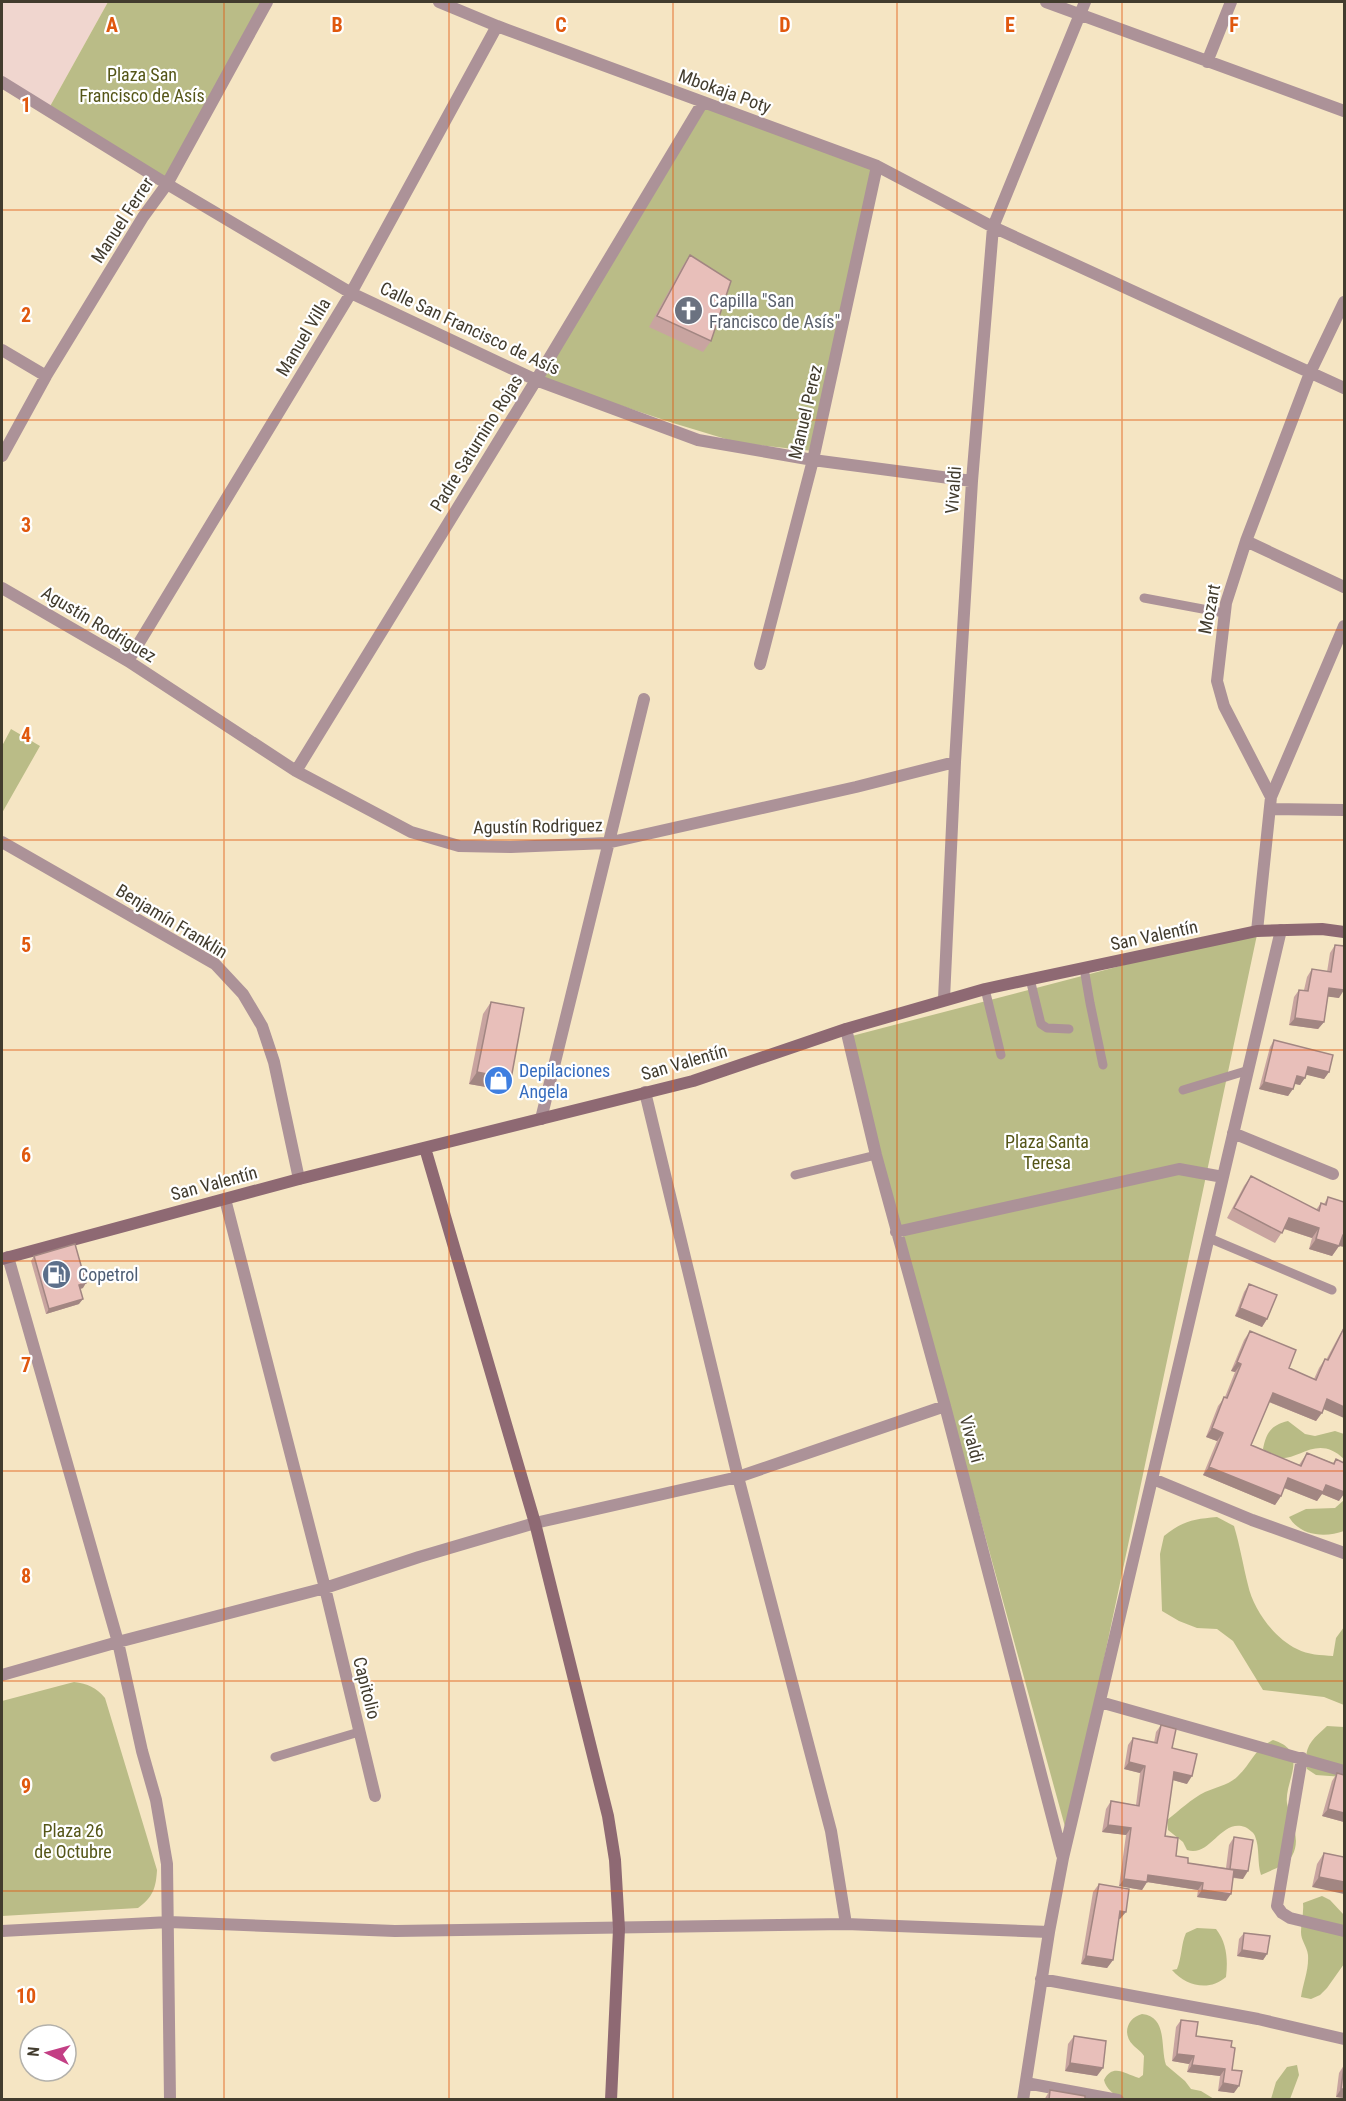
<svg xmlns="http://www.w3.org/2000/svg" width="1346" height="2101" viewBox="0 0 1346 2101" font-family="'Roboto Condensed',sans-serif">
  <rect width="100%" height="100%" fill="#f5e5c3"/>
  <path fill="#f0d6cf" d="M2 2H108L48 110 2 82Z"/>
  <path fill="#babc87" d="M108 2H267L167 184 48 110Z
    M703 102 877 166 813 451 739 443 673 423 538 378Z
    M11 729 40 746 2 813V746Z
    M1258 930 1067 1834 848 1037Z
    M74 1682C88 1684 96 1687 105 1698L157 1870C156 1888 153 1897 138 1908L2 1916V1701Z"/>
  <path fill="#b8bb85" d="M1288 1421 1305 1434 1315 1436 1335 1431 1344 1434V1459C1311 1427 1290 1478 1263 1449 1266 1433 1271 1425 1288 1421Z
    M1344 1500V1531C1325 1538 1300 1536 1289 1517L1306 1509 1335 1508Z
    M1217 1517 1234 1526C1240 1546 1243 1565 1248 1585 1253 1609 1274 1638 1297 1649 1308 1655 1321 1655 1333 1656L1336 1638 1344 1627V1705L1324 1697 1263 1690 1233 1641 1217 1629 1197 1628 1179 1621 1162 1611 1160 1554 1164 1536C1182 1521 1194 1519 1217 1517Z
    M1327 1726 1344 1727V1777L1316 1775 1307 1769C1303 1746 1312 1740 1327 1726Z
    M1273 1740C1311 1752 1284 1781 1287 1803 1290 1820 1302 1839 1292 1856 1286 1866 1271 1870 1261 1875 1257 1863 1260 1848 1255 1836 1254 1833 1249 1829 1245 1827 1221 1818 1210 1858 1187 1850L1183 1842 1168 1830 1167 1820C1180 1810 1191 1799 1205 1792 1216 1787 1229 1785 1238 1776 1252 1763 1253 1750 1273 1740Z
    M1322 1896 1330 1900 1344 1915V1964L1327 1988 1320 1995 1311 1999 1301 1997C1303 1983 1309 1970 1308 1955 1307 1946 1301 1941 1301 1932 1301 1922 1304 1913 1303 1903Z
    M1197 1928 1216 1929C1227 1943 1228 1960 1226 1977 1209 1992 1186 1986 1172 1970L1177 1969C1182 1957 1181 1944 1186 1933Z
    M1142 2014C1168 2017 1160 2047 1166 2065L1185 2081 1191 2089 1201 2091 1214 2099H1121C1114 2094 1106 2089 1104 2080 1113 2063 1125 2074 1139 2078L1143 2075 1144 2056C1141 2051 1137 2049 1133 2045 1122 2034 1127 2018 1142 2014Z
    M1297 2065 1299 2075 1290 2099H1271L1276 2082 1287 2067Z"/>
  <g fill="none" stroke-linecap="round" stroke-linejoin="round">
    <path stroke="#ac9298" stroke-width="9" d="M1144 598 1224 613
      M1084 968 1090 1003 1103 1065
      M1030 979 1041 1024 1047 1028 1069 1029
      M985 989 1001 1055
      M1183 1090 1249 1070
      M795 1175 876 1155
      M1209 1238 1332 1290
      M275 1757 359 1732"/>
    <path stroke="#ac9298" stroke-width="12" d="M439 2 497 26 877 166 993 227 1344 388
      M1046 2 1344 111
      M1207 62 1231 2
      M2 82 167 184 351 293 536 380 698 440 813 460 972 481
      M2 350 46 376
      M2 456 46 376 143 217 167 184 267 2
      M1246 541 1344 587
      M2 588 128 661 296 771 411 832 459 846 511 847 607 843 856 787 955 762
      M128 661 351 293 497 26
      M760 664 813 460 877 166
      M296 771 538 377 703 102
      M1271 797 1344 626
      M1270 809 1344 810
      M2 842 215 964 243 994 262 1026 274 1062 299 1179
      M1257 931 1271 797 1224 706 1217 681 1226 603 1246 541 1310 373 1344 302
      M944 999 955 762 972 481 993 227 1085 2
      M846 1029 876 1155 945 1406 1062 1855
      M645 1092 738 1477 831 1831 846 1924
      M541 1119 644 699
      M1233 1133 1333 1174
      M225 1199 325 1588 375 1796
      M896 1232 1179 1169 1223 1177
      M8 1257 118 1642 142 1751 156 1800 167 1864 170 2100
      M1153 1479 1252 1520 1344 1553
      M2 1675 118 1642 325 1588 419 1557 535 1523 738 1477 945 1406
      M1100 1702 1344 1771
      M1302 1758 1277 1906 1282 1913 1290 1918 1344 1931
      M2 1931 169 1922 395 1931 846 1924 1049 1932
      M1041 1979 1258 2019 1344 2039
      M1026 2083 1118 2100
      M1023 2100 1049 1932 1063 1858 1281 930"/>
    <path stroke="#8e6973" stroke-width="12" d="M425 1148 535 1523 608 1816 615 1860 619 1929 611 2100
      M2 1259 299 1179 693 1081 846 1029 985 989 1257 931 1322 929 1344 932"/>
  </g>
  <path fill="#c8a4a0" d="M690 255 711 341 703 352 649 327 682 267Z
    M1335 945 1339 998 1328 996 1324 1022 1318 1029 1289 1025 1294 997 1299 990H1304L1307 977 1312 969 1327 972 1330 953Z
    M491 1002 503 1090 469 1084 483 1014Z
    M1274 1040 1329 1072 1324 1079 1306 1074 1300 1085 1295 1084 1288 1096 1259 1089 1270 1047Z
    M1251 1176 1316 1210 1321 1203 1324 1204 1328 1197 1339 1246 1332 1256 1309 1249 1312 1238 1284 1229 1275 1243 1227 1218 1244 1186Z
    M34 1256 83 1288 80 1289 79 1304 46 1314 31 1261Z
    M1249 1284 1267 1319 1262 1327 1235 1316 1244 1292Z
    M1344 1327 1323 1409 1316 1421 1269 1402 1251 1445 1299 1465 1307 1453 1333 1463 1336 1459 1339 1501 1322 1494 1317 1501 1284 1488 1281 1496 1275 1505 1203 1475 1217 1441 1206 1437 1218 1406 1225 1397 1235 1372 1231 1371 1244 1340 1250 1331 1289 1368 1314 1379 1319 1368 1325 1359 1326 1360 1340 1334Z
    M1161 1725 1187 1784 1173 1780 1165 1836 1176 1856 1188 1863 1226 1868 1229 1845 1234 1837 1243 1879 1233 1878 1226 1901 1197 1897 1198 1890 1147 1882 1142 1890 1119 1886 1126 1835 1102 1832 1106 1809 1111 1801 1136 1805 1140 1773 1124 1769 1128 1745 1133 1738 1154 1743 1156 1732Z
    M1337 1773 1344 1775V1822L1322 1816 1332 1781Z
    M1324 1853 1344 1857 1312 1887 1317 1864Z
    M1099 1884 1120 1919H1119L1113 1960 1107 1968 1081 1964 1093 1892Z
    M1244 1933 1267 1954 1263 1960 1237 1956 1239 1939Z
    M1181 2020 1196 2036 1231 2047 1234 2093 1218 2091 1220 2076 1187 2072 1189 2064 1172 2061 1176 2027Z
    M1074 2036 1097 2076 1065 2071 1068 2044Z
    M1344 2065V2098L1336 2097 1339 2073Z
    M1050 2090 1085 2100H1044Z"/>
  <path fill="#a28682" d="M1329 988 1344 990 1339 998 1323 996Z
    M1295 1018 1324 1022 1318 1029 1289 1025Z
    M1308 1067 1329 1072 1324 1079 1303 1074Z
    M477 1072 511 1079 503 1090 469 1084Z
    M1297 1076 1305 1078 1300 1085 1292 1083Z
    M1264 1082 1293 1089 1288 1096 1259 1089Z
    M1289 1218 1319 1228 1312 1238 1282 1228Z
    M1343 1235H1344V1247L1339 1246 1332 1256 1309 1249 1316 1239Z
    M86 1283 83 1288 76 1290 79 1285Z
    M83 1299 79 1304 46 1314 49 1309Z
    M1240 1308 1267 1319 1262 1327 1235 1316Z
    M1237 1362 1241 1364 1235 1372 1231 1371Z
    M1273 1393 1322 1413 1316 1421 1267 1401Z
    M1327 1399 1344 1407V1418L1321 1408Z
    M1212 1428 1223 1433 1217 1441 1206 1437Z
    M1209 1467 1281 1496 1275 1505 1203 1475Z
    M1288 1478 1326 1485 1344 1492V1494L1339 1501 1322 1494 1317 1501 1282 1487Z
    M1129 1762 1145 1766 1140 1773 1124 1769Z
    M1174 1772 1192 1776 1187 1784 1169 1779Z
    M1328 1809 1344 1813V1822L1322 1816Z
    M1108 1825 1131 1828 1126 1835 1102 1832Z
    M1230 1869 1248 1871 1243 1879 1224 1876Z
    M1148 1875 1203 1883 1198 1890 1147 1882 1142 1890 1119 1886 1124 1879Z
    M1319 1877 1344 1882V1894L1312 1887Z
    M1202 1890 1231 1894 1226 1901 1197 1897Z
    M1120 1911 1126 1912 1120 1919 1114 1918Z
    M1242 1950 1267 1954 1263 1960 1237 1956Z
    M1086 1956 1113 1960 1107 1968 1081 1964Z
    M1177 2054 1194 2056 1189 2064 1172 2061Z
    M1070 2063 1103 2068 1097 2076 1065 2071Z
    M1192 2065 1225 2069 1220 2076 1187 2072Z
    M1223 2083 1239 2086 1234 2093 1218 2091Z
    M1341 2089H1344V2098L1336 2097Z"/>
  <path fill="#e8bfba" stroke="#a28682" stroke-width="1.5" d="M690 255 731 281 711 341 657 316Z
    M1335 945 1344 946V990L1329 988 1324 1022 1295 1018 1299 990 1308 991 1312 969 1331 972Z
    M491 1002 524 1008 511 1079 477 1072Z
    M1274 1040 1333 1055 1329 1072 1308 1067 1305 1078 1297 1076 1293 1089 1264 1082Z
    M1251 1176 1319 1211 1321 1203 1326 1205 1328 1197 1344 1202V1235H1343L1339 1246 1316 1239 1319 1228 1289 1218 1282 1233 1234 1208Z
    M75 1244 86 1283 79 1285 83 1299 49 1309 34 1256Z
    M1249 1284 1277 1295 1267 1319 1240 1308Z
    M1344 1328V1407L1327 1399 1322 1413 1273 1393 1251 1445 1301 1466 1307 1453 1334 1464 1336 1459 1344 1463V1492L1326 1485 1323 1492 1288 1478 1281 1496 1209 1467 1223 1433 1212 1428 1224 1397 1227 1398 1241 1364 1237 1362 1250 1331 1296 1350 1289 1368 1316 1380 1325 1359 1328 1360Z
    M1161 1725 1176 1729 1172 1748 1197 1754 1192 1776 1174 1772 1165 1836 1178 1838 1176 1856 1188 1858V1863L1234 1870 1231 1894 1202 1890 1203 1883 1148 1875 1147 1882 1124 1879 1131 1828 1108 1825 1111 1801 1139 1806 1145 1766 1129 1762 1133 1738 1157 1743Z
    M1337 1773 1344 1775V1813L1328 1809Z
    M1234 1837 1253 1840 1248 1871 1230 1869Z
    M1324 1853 1344 1857V1882L1319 1877Z
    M1099 1884 1129 1889 1126 1912 1120 1911 1113 1960 1086 1956Z
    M1244 1933 1270 1936 1267 1954 1242 1950Z
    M1181 2020 1198 2022 1196 2036 1232 2041 1231 2047 1235 2048 1232 2070 1242 2071 1239 2086 1223 2083 1225 2069 1192 2065 1194 2056 1177 2054Z
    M1074 2036 1106 2041 1103 2068 1070 2063Z
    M1344 2065V2089H1341Z
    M1050 2090 1085 2096V2100H1049Z"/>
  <path fill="none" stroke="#e0580e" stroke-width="1.5" stroke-opacity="0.55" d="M224 2V2100M449 2V2100M673 2V2100M897 2V2100M1122 2V2100M2 210H1344M2 420H1344M2 630H1344M2 840H1344M2 1050H1344M2 1261H1344M2 1471H1344M2 1681H1344M2 1891H1344"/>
  <defs>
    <symbol id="church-disc" viewBox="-11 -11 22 22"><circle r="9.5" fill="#6b7280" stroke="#fff"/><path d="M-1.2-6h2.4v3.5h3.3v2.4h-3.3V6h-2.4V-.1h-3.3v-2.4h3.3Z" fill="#fff"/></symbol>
    <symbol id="shop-disc" viewBox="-11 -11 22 22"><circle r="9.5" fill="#3f7fe0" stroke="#fff"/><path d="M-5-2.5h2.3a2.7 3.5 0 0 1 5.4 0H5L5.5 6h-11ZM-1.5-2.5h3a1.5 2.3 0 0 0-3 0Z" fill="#fff"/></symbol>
    <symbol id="fuel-disc" viewBox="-11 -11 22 22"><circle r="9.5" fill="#5c6f8a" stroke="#fff"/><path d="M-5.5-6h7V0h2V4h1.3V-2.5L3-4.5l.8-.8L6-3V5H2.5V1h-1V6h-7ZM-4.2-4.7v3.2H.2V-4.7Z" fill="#fff"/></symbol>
  </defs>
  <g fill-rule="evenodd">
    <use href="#church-disc" x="672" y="294" width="33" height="33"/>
    <use href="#shop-disc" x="482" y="1064" width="33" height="33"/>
    <use href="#fuel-disc" x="40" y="1258" width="33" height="33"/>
  </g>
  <g text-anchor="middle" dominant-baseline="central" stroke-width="4.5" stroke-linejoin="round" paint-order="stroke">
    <g font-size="18" fill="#555618" stroke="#fff">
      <text x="142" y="74">Plaza San<tspan x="142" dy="21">Francisco de Asís</tspan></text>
      <text x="1047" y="1141">Plaza Santa<tspan x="1047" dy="21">Teresa</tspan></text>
      <text x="73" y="1830">Plaza 26<tspan x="73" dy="21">de Octubre</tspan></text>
    </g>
    <g font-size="18" fill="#423c2e" stroke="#fff">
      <text transform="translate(725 91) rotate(20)">Mbokaja Poty</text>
      <text transform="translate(122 220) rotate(-57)">Manuel Ferrer</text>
      <text transform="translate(470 328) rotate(25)">Calle San Francisco de Asís</text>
      <text transform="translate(303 337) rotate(-59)">Manuel Villa</text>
      <text transform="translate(805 412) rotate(-77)">Manuel Perez</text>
      <text transform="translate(476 443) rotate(-58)">Padre Saturnino Rojas</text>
      <text transform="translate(953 490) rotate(-86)">Vivaldi</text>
      <text transform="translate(1209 609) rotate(-79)">Mozart</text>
      <text transform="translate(99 624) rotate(31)">Agustín Rodriguez</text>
      <text transform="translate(538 826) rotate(-1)">Agustín Rodriguez</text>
      <text transform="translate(172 921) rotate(31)">Benjamín Franklin</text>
      <text transform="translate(1154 935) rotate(-12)">San Valentín</text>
      <text transform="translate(684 1062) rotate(-16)">San Valentín</text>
      <text transform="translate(214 1183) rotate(-15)">San Valentín</text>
      <text transform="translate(972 1439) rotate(75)">Vivaldi</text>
      <text transform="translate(367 1688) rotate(76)">Capitolio</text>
    </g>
    <g font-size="18" fill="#5b616d" stroke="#fff" text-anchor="start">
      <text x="709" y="300">Capilla "San<tspan x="709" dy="21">Francisco de Asís"</tspan></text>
    </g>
    <g font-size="18" fill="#366cbe" stroke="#fff" text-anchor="start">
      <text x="519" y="1070">Depilaciones<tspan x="519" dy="21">Angela</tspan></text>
    </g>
    <g font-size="18" fill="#4e5e75" stroke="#fff" text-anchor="start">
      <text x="78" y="1274">Copetrol</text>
    </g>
  </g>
  <g font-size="20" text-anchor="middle" font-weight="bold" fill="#e0580e" stroke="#fff" stroke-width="4.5" stroke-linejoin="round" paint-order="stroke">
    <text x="112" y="32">A</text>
    <text x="337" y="32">B</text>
    <text x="561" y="32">C</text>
    <text x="785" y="32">D</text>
    <text x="1010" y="32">E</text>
    <text x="1234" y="32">F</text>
    <text x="26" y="112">1</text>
    <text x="26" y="322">2</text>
    <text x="26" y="532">3</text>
    <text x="26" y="742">4</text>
    <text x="26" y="952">5</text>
    <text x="26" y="1162">6</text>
    <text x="26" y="1372">7</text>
    <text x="26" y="1583">8</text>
    <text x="26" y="1793">9</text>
    <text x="26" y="2003">10</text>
  </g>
  <rect width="1346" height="2101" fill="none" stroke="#423c2e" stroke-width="6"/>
  <g transform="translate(48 2053) rotate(275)"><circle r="28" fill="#ffffff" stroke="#b3b1ab" stroke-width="1.5"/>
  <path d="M0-4.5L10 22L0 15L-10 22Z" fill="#c33f85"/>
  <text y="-9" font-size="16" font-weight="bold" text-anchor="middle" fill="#423c2e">N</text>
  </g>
</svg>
